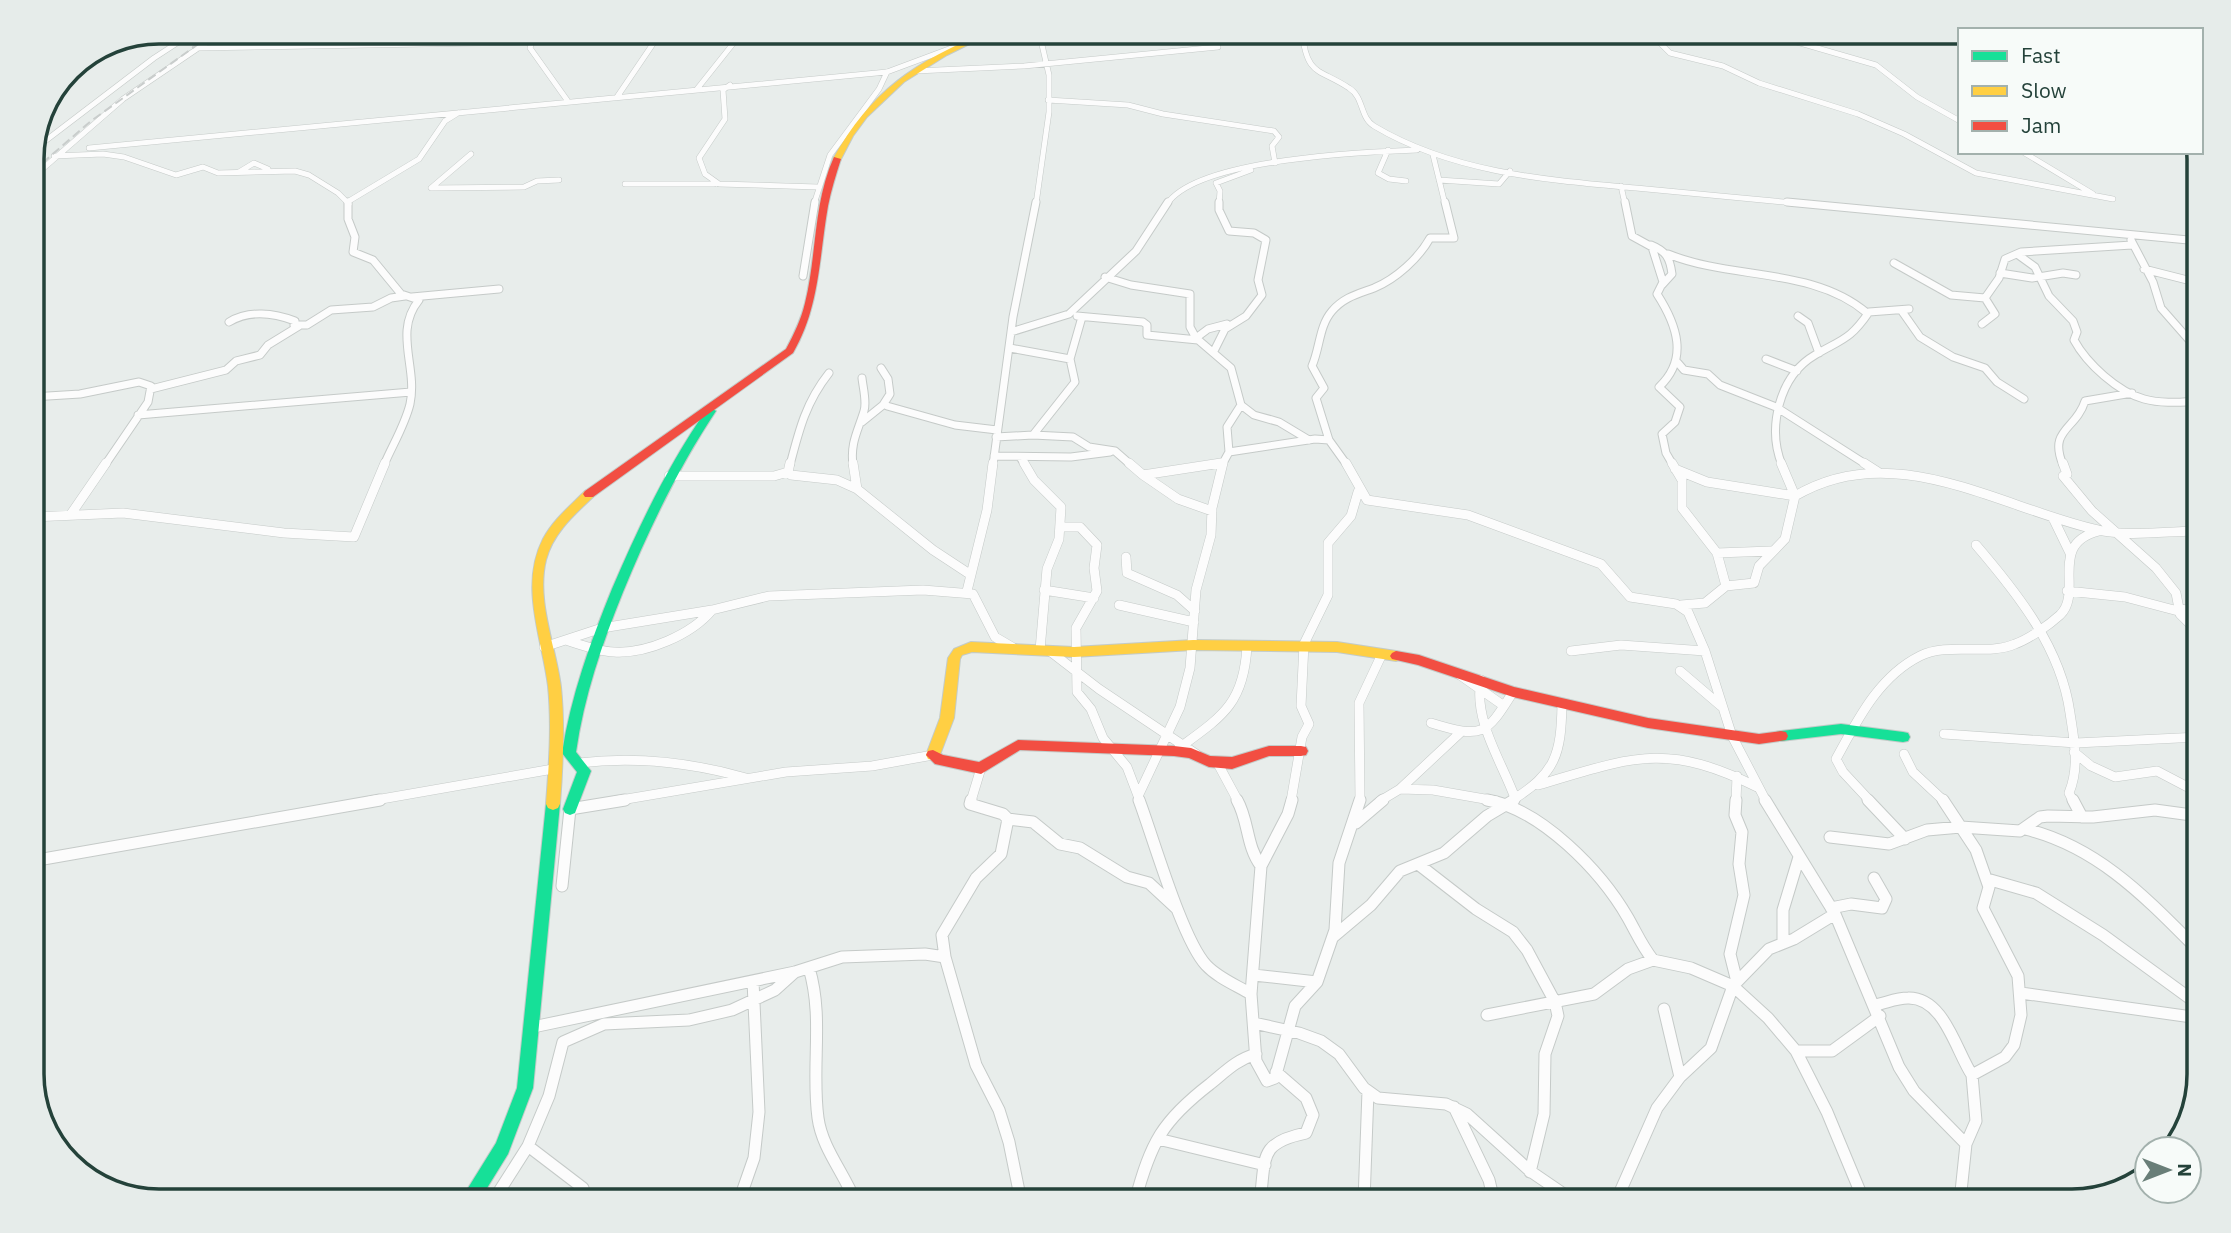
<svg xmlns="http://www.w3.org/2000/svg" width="2231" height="1233" viewBox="0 0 2231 1233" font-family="'IBM Plex Sans',sans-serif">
  <rect width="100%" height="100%" fill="#e8edeb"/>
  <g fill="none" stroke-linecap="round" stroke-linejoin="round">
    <defs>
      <path id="street-far3" d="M535 32 530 48 567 100
        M1302 32C1307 77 1319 68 1349 88 1364 97 1360 118 1374 126 1453 173 1547 180 1636 188 1692 193 1749 199 1805 204
        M1607 32 1633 42 1658 41 1670 53 1723 66 1759 83 1858 114 1904 134 1976 173 2113 199
        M1762 32 1876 65 1917 97 1960 121
        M153 33 190 34
        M981 37 1000 32
        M957 46 956 42 978 32
        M195 48 531 42
        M916 71 1024 66 1218 47
        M730 85 723 90 725 119 699 158 705 174 719 184 818 187
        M697 89 736 40
        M617 97 661 32
        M1048 100 1128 105 1163 114 1274 131 1279 137 1272 146 1275 163
        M89 148 887 72 954 47
        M1388 150 1378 173 1389 179 1406 181
        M32 151 154 58 194 32
        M2023 152 2093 194
        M471 154 431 188 524 187 537 181 559 180
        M1433 155 1445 204
        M54 156 103 154 124 157 176 175 203 167 218 173 295 171 309 175 338 193 349 204
        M239 172 254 163 268 169
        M32 178 123 99 222 32
        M1439 180 1499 184 1510 171
        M625 184H714
        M1621 186 1625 204
        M349 201 419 159 445 121 458 113
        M814 204 830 155 879 89 887 72
        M1036 204 1049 112V75L1039 32
        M1167 204C1197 159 1363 152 1417 150
        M1219 204 1220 191 1216 183 1251 170"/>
      <path id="street-far2" d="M348 202V219L355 237 353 252 373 260 401 294 419 300C393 332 418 367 410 404 405 425 392 446 384 465
        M1625 202 1632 236 1652 247 1663 282 1657 294C1677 325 1689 359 1659 387L1680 407 1675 422 1662 434 1666 453 1673 465
        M1787 202 2199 241
        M2131 240 2153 282 2161 308 2190 341 2199 375
        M1651 245C1666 251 1670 258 1672 274L1662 285
        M1668 254C1732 280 1813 267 1867 313
        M2017 254 2035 267 2049 296 2073 321 2077 332 2074 340C2087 364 2118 392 2144 399 2162 404 2181 402 2199 401
        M1894 263 1951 295 1985 298 1995 314 1982 324
        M2144 269 2199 283
        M2000 273 2032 278 2063 273 2076 275
        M803 276 815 202
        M1105 277 1131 285 1190 294V327L1196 338 1231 368 1241 405 1254 415 1279 422 1309 440
        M412 297 499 289
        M1985 298 1999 278 2005 259 2021 252 2132 245
        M1901 310 1920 337 1953 357 1985 368 1997 382 2024 399
        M1077 316 1143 322 1147 325V335L1198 340
        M1798 316 1808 323 1819 353
        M229 322C249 310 274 313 295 321L294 325H307L331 310 373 307 391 298 405 296
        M1011 332 1069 314 1136 251 1168 202
        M1196 338 1208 329 1227 324
        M1010 348 1070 359
        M1214 351 1225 329 1246 316 1262 295 1258 280 1266 240 1254 233 1229 231 1219 210V202
        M1766 359 1797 371
        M1678 363 1684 370 1708 374 1720 385 1776 407 1867 465
        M151 389 226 370 236 361 260 355 268 345 299 326
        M32 397 80 394 139 382 151 386 148 402 105 465
        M887 406 955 425 997 430
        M138 415 411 392
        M862 422 883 405 890 394 888 379 881 368
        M1033 435 1073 437 1089 447 1115 451 1131 465
        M996 437 1033 435 1075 382 1070 359 1082 317
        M1329 440 1316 398 1324 388 1312 366C1320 348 1319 326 1332 311 1344 297 1358 294 1374 288 1396 279 1419 258 1430 238H1454L1445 202
        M1229 452 1227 427 1241 405
        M994 456 1071 457 1110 452
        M1020 457 1025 465
        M790 465C799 430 806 402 829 373
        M853 465C850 443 858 431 864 411 867 402 863 388 862 378
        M993 465 1013 317 1036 202
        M1209 465 1223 463 1229 452 1315 439 1329 440 1347 465
        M1782 465C1767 428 1779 376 1815 355 1842 339 1850 340 1869 312L1909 309
        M2063 465C2048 429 2076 430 2085 401L2132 393"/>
      <path id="street-far1" d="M853 463 857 489
        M1024 463 1034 480 1061 507 1059 539 1047 569 1040 650
        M1129 463 1143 475 1221 463
        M1346 463 1367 500 1468 515 1601 564 1630 597 1676 604 1688 612 1705 651 1732 736 1766 801
        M1672 463 1682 480V508L1717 553 1726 586
        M1781 463 1795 496
        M1864 463 1878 472
        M2063 463 2067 474 2063 476 2092 511 2156 568 2176 593 2180 614 2199 633
        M1675 469 1707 482 1795 496
        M788 472 790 463
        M1143 475 1178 499 1212 511
        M669 476H774L788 472 791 475 837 480 857 489 933 550 971 575
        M71 514 106 463
        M32 517 123 513 284 533 354 537 385 463
        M2053 518 2070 553
        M1060 527H1080L1097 545 1094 568 1097 591 1076 628 1077 692 1091 709 1103 738 1127 767 1140 801
        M1976 545C2018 594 2061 648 2070 713 2074 740 2080 766 2069 793L2073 801
        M1717 553 1771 551
        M1126 557 1127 573 1177 595 1195 611
        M1044 590 1094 598
        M967 591 987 510 993 463
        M2067 591 2125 597 2178 611
        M1119 605 1194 622
        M1681 605 1705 603 1726 586 1754 583 1759 566 1785 539 1795 496C1894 437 2000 508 2098 530 2126 537 2169 531 2199 531
        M2178 609 2199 611
        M566 640C581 645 597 651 614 652 646 654 691 635 712 610
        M544 647 602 628 712 610 769 596 923 590 973 594 995 637 1012 647
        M1571 651 1621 645 1705 651
        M1051 652 1099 689 1196 754
        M1680 671 1721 706
        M1460 675 1504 706
        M1481 680C1473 720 1502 762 1515 798
        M1431 723C1483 739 1486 735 1513 692
        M1944 734 2076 743 2199 737
        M1179 748C1223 716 1244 703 1247 646
        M2074 752 2091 766 2115 777 2157 771 2199 793
        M1904 754 1913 772 1944 801
        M1217 762 1238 801
        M579 763C637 756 690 762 746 778
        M1538 785C1630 758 1665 741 1757 787
        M1400 789 1462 731
        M1139 794 1180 707 1190 668 1196 590 1211 535 1212 508 1223 463
        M370 801 553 769
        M615 801 786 772 872 766 933 755
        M971 801 981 768
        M1291 801 1302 737 1309 724 1301 706 1304 644 1328 595V543L1351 516 1358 492
        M1360 801 1359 703 1382 654
        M1380 801 1400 789 1433 790 1496 801
        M1511 801C1556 773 1561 755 1562 704
        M1736 801 1737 776
        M1870 801 1843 772 1836 759C1857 721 1878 677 1920 656 1948 642 1987 656 2015 644 2029 639 2049 625 2060 615 2084 592 2047 544 2099 531"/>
      <path id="street" d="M971 800 970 804 1003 814 1008 819 1033 822 1060 844 1080 848 1127 877 1149 883 1176 908
        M1139 800C1153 837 1182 939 1206 965 1218 978 1236 985 1251 994
        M1237 800C1249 821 1246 846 1261 866
        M1292 800 1288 814 1261 866 1251 994 1256 1061 1267 1081 1275 1078 1295 1006 1317 982 1335 930 1339 863 1360 800
        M1487 800C1541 809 1601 871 1628 918 1637 934 1642 946 1653 960
        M1736 800 1735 815 1742 832 1739 864 1744 895 1730 954 1737 982
        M1765 800 1835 914 1899 1067 1914 1091 1966 1144
        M1868 800 1905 839
        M1943 800 1976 850 1989 887 1983 908 2018 976 2021 1015 2014 1045 2005 1057 1972 1075 1976 1121 1966 1144 1960 1201
        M2073 800 2082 817
        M1008 819 1001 854 976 878 942 935 945 957 976 1065 999 1110 1009 1142 1021 1201
        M1356 823 1383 800
        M2025 829C2099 847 2147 899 2199 951
        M1830 837 1889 844 1927 830 1961 827 2020 831 2040 817 2048 816 2093 817 2155 810 2199 816
        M32 861 380 800
        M1418 864 1476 909 1513 932 1527 950 1555 1002 1558 1016 1545 1054 1544 1114 1530 1172
        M1987 879 2036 893 2103 935 2199 1005
        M562 886 570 809 625 800
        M1831 908 1851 904 1882 908 1886 899 1874 878
        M1333 937 1371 905 1400 871 1444 853 1487 816 1514 800
        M1783 943V910L1799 857
        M809 968C824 1018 811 1067 818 1118 822 1148 844 1173 855 1201
        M1254 975 1317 982
        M2021 993 2199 1018
        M1875 1005C1886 1003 1896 998 1908 998 1944 997 1956 1051 1972 1075
        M1664 1009 1680 1077
        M1487 1015 1594 994 1628 969 1653 960 1691 968 1733 986 1768 1018 1796 1051 1827 1112 1864 1201
        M1254 1023 1299 1033 1321 1041 1339 1054 1364 1088 1378 1098 1446 1104 1467 1114 1530 1171 1574 1201
        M533 1027 795 972 842 957 925 954 945 957
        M1796 1051H1832L1880 1016
        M1454 1107 1489 1180 1494 1201
        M1158 1139 1265 1165
        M493 1201 528 1146
        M586 1201 583 1188 528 1146 549 1096 563 1042 604 1024 689 1020 732 1010 775 990 795 972
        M739 1201 754 1158 759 1112 753 981
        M1135 1201C1151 1142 1162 1121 1210 1084 1226 1071 1236 1060 1256 1054
        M1260 1201C1266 1157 1258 1143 1306 1133L1313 1115 1306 1098 1276 1072
        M1364 1201 1368 1091
        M1616 1201 1657 1108 1680 1077 1711 1048 1733 986 1769 949 1794 939 1835 914"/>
      <path id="fast" d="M711 408 716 411C678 468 649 529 623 592 602 644 584 696 576 752L591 771 575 813 570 815 565 813 563 809 577 772 562 753C571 696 590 643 612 589 639 526 668 465 707 409Z
        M1841 724 1903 732 1908 733 1910 737 1908 741 1903 742 1841 734 1781 741 1776 740 1774 736 1776 732 1781 731Z
        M553 798 558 800 560 804 533 1088 508 1154 479 1201H460L496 1143 517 1088 546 804 548 800Z"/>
      <path id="slow" d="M986 32H994L947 55 904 82 867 117 853 136 840 161H834L833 159C870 91 917 61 986 32Z
        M589 490 593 491 595 494 593 497C574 515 553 533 546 560 536 601 556 646 561 687 565 726 563 765 560 804L558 808 553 810 548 808 546 804C549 765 552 725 548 686 542 638 519 586 543 539 553 520 570 506 585 491Z
        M1193 640 1337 642 1396 651 1400 653 1402 656 1400 659 1396 661 1337 652 1193 650 1074 657 972 652 962 655 960 659 954 718 940 755 938 759 933 760 928 759 926 755 940 718 948 658 954 649 971 642 1074 647Z"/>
      <path id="jam" d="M834 157 841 159C836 175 831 190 828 206 819 257 820 307 793 353L593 497H585L583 494 585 491 786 349C794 334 801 320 805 303 817 255 813 203 834 157Z
        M1396 651 1419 655 1514 687 1648 718 1759 734 1781 731 1786 732 1788 736 1786 740 1759 744 1648 728 1513 697 1418 665 1392 659 1390 656 1392 653Z
        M1018 740 1174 746 1191 748 1210 756 1232 757 1269 746H1301L1306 747 1308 751 1306 755 1301 756H1269L1232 769 1209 767 1189 758 1174 756 1020 750 981 774 935 764 926 755 928 751 933 750 943 755 979 762Z"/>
    </defs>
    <use href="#street-far3" stroke="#c5cac8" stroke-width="6"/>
    <use href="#street-far2" stroke="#c5cac8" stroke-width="9"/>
    <use href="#street-far1" stroke="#c5cac8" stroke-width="10"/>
    <use href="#street" stroke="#c5cac8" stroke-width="13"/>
    <use href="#fast" stroke="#c3cbc8" stroke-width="2"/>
    <use href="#slow" stroke="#c3cbc8" stroke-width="2"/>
    <use href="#jam" stroke="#c3cbc8" stroke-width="2"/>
    <use href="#street-far3" stroke="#fcfcfc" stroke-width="5"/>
    <use href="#street-far2" stroke="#fcfcfc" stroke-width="7"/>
    <use href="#street-far1" stroke="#fcfcfc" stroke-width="9"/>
    <use href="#street" stroke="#fcfcfc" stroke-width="11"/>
    <use href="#fast" fill="#16e098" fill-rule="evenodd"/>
    <use href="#slow" fill="#ffcf43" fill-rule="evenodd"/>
    <use href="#jam" fill="#f24e42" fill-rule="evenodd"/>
    <path stroke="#c9cdcc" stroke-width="2" stroke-dasharray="9 4.5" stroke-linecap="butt" d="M32 172 91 121 215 32"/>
  </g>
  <path d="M0 0H2231V1233H0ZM159 44H2072A115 115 0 0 1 2187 159V1074A115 115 0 0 1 2072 1189H159A115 115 0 0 1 44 1074V159A115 115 0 0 1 159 44Z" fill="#e6ecea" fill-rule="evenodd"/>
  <path fill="none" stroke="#24423a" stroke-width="3.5" d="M159 44H2072A115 115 0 0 1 2187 159V1074A115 115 0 0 1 2072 1189H159A115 115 0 0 1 44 1074V159A115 115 0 0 1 159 44Z"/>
  <rect x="1958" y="28" width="245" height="126" fill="#f7fbf9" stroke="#a3b1ad" stroke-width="2"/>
  <rect x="1972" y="51" width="35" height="10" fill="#16e098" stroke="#a3b1ad" stroke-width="2"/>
  <text x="2021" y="63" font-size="21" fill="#24423a">Fast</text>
  <rect x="1972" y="86" width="35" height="10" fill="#ffcf43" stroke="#a3b1ad" stroke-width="2"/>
  <text x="2021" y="98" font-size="21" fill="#24423a">Slow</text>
  <rect x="1972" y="121" width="35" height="10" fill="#f24e42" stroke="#a3b1ad" stroke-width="2"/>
  <text x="2021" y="133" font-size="21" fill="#24423a">Jam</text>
  <g transform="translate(2168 1170) rotate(90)"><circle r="33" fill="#f7fbf9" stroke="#a3b1ad" stroke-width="2"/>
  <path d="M0-5L12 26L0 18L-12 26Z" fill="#697e78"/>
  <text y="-10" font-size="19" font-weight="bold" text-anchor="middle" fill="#24423a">N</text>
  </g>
</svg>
